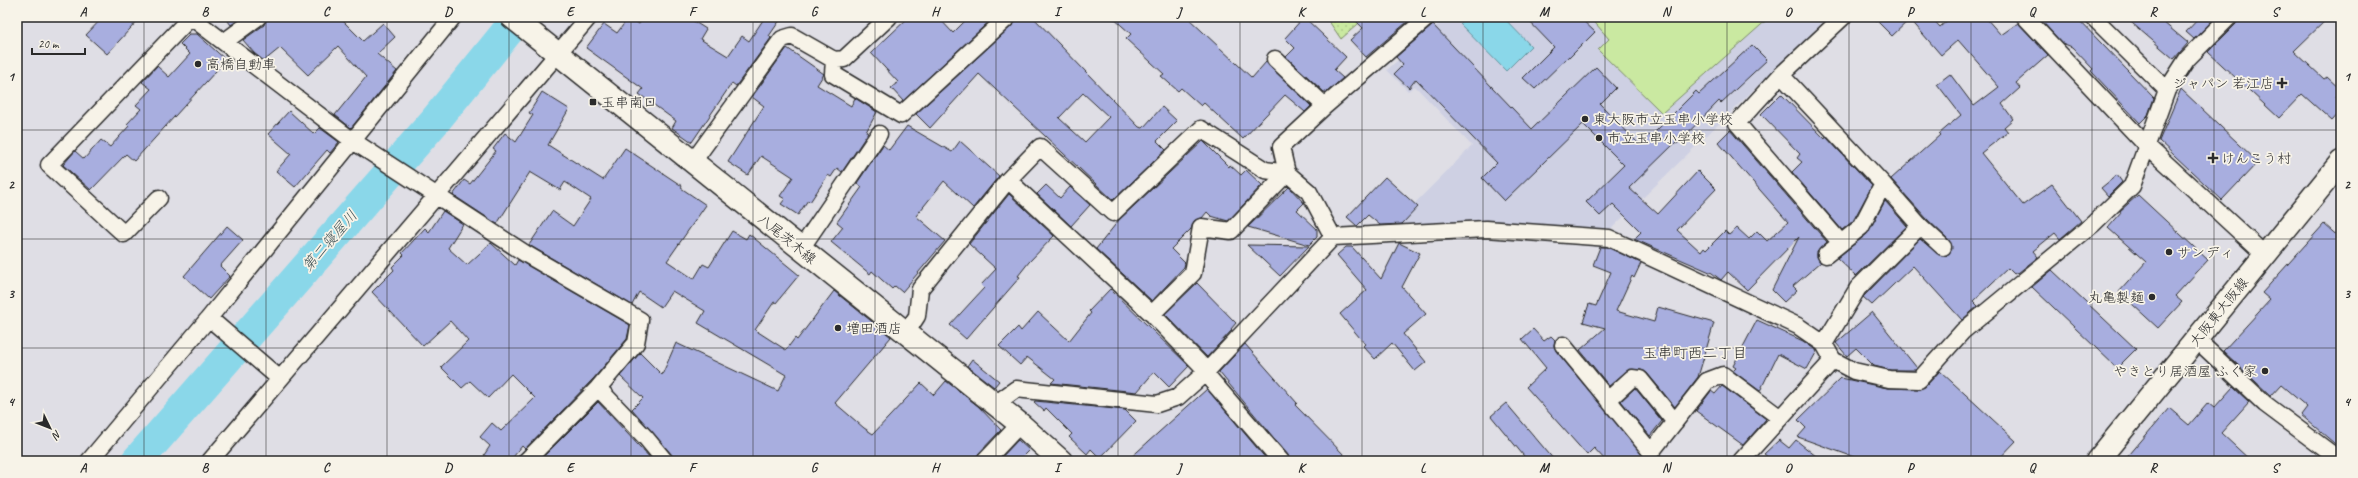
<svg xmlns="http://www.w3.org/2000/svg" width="2358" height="478" viewBox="0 0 2358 478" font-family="Caveat,'Klee One',sans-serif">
  <defs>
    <pattern id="park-dots" width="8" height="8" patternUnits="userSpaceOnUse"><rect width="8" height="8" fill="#cae9a1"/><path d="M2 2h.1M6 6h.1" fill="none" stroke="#aec88b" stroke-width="1.8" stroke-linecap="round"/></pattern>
  </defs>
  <rect width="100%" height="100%" fill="#dfdee5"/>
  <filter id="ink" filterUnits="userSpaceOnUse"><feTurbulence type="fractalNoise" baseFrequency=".025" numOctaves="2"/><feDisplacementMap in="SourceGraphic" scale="8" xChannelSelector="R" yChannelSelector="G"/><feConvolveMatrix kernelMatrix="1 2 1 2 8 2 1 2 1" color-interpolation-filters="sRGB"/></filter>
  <g filter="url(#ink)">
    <path fill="#ced0e3" d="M1446 17H1828L1612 228H1390L1472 146 1415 86 1408 91 1387 70Z"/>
    <path fill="url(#park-dots)" stroke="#7a8a66" d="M1326 17H1366L1341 39Z"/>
    <path fill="#cae9a1" stroke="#7a8a66" d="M1590 17H1770L1662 113 1598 50 1609 39Z"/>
    <path fill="#8ad7e9" stroke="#64929d" d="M1466 17H1503L1531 46 1506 71 1460 24Z"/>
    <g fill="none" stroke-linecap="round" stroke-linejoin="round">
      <path stroke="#8ad7e9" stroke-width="32" d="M137 461 434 122 519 17"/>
    </g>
    <path fill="#a8aedf" stroke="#2b2b2b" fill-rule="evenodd" d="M103 17H141L107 54 86 35Z
      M225 17H242L231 25Z
      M267 17H339L363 41 383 23 395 37 377 54 397 71 351 128 335 115 366 77 338 46 308 75 280 48 264 61 254 53 243 40 264 25Z
      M629 17 639 24 645 17H687L706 29 700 39 728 56 742 36 749 41 765 17H782L769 36 771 38 736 86 732 83 692 142 672 128 676 121 639 94 643 89 586 48 604 24 617 33Z
      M909 17H938L953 33 969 17H994L903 101 891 88 898 82 871 53Z
      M1017 17H1033L1139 127 1143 128 1162 107 1177 121 1157 141 1166 150 1113 200 979 74 930 128 916 114 1014 24ZM1083 93 1109 117 1085 142 1059 118Z
      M1112 17H1187L1252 78 1266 62 1311 106 1305 112 1285 95 1243 139 1204 103 1201 106 1181 88 1178 91 1161 76 1164 74 1126 39 1131 34Z
      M1304 17 1346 57 1334 70 1343 78 1327 92H1324L1286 57 1295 48 1285 38Z
      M1352 17H1413L1366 57 1350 40 1363 28Z
      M1525 17H1579L1595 32 1570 57 1569 56 1535 89 1523 78 1554 47Z
      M1873 17H1931L1940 27 1951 17H1985L2001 35 2018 23 2048 55 2016 83 2020 88 2002 104 2013 119 2004 127 2008 132 1981 153 2023 205 2052 184 2081 221 2060 239 2055 233 2033 251 2038 257 2018 273 2017 272 2014 274 2008 268 1973 301 1978 306 1962 320 1913 266 1872 305 1863 297 1920 239 1941 256H1946L1952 249 1949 240 1927 219 1891 179 1940 135 1939 134 1961 115 1937 84 1950 74 1974 106 1999 87 1958 40 1941 55 1910 19 1892 36Z
      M2038 17H2076L2154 98 2148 115 2140 123 2091 71 2093 69 2072 47 2062 43Z
      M2125 17H2157L2188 43 2174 59Z
      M2200 17H2216L2194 39 2186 32Z
      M2238 17H2329L2294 51 2324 79 2327 77 2341 90 2335 97 2341 103V111L2332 121 2302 94 2279 118 2208 52 2236 24Z
      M1433 25 1532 129 1596 67 1616 88 1600 104 1639 144 1649 135 1651 136 1696 91 1699 94 1752 45 1767 60 1721 103 1719 101 1677 144 1676 142 1629 188 1658 214 1698 171 1716 189 1677 230 1701 252 1704 248 1706 250 1725 231 1729 235 1737 228 1749 239 1757 231 1767 241 1788 222 1718 142 1730 130 1827 242 1817 252V257L1821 262 1793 286 1797 290 1784 302 1772 290 1799 237 1747 290 1728 272 1721 280 1712 273 1634 239 1641 232 1613 204 1600 216 1586 202 1624 165 1583 124 1504 201 1482 178 1497 163 1416 79 1409 88 1394 74 1403 65 1396 57Z
      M190 34H197L226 60 134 161 126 154 91 190 63 165 75 151 84 159 101 140 110 147 129 126 127 124 141 109 136 105 151 89 142 82 157 66 169 77 190 54 180 44Z
      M787 48 824 74 817 85 851 106 855 98 877 112 866 132 868 133 842 172 837 168 831 177 828 175 810 202 808 200 798 215 781 204 785 199 780 196 793 177 761 156 748 175 728 162 764 106 752 97Z
      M2181 89 2258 162 2222 200 2159 141Z
      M542 92 569 109 548 145 603 180 625 148 682 186 681 188 706 205 667 261 694 279 703 264 709 267 732 231 746 239 749 234 799 275 776 303 774 302 755 330 786 350 795 338 797 340 834 291 891 337 835 403 864 428 873 434 921 383 934 395 946 381 978 406 1001 430 978 454 976 461H674L672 455 632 409 643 398 620 376 640 353 662 375 676 343 778 391 786 375 698 323 705 311 672 291 661 307 639 292 632 305 529 245 552 211 573 226 591 199 565 182 560 190 530 172 497 224 453 195 464 180 470 184 496 151 493 149 505 133 516 142 533 115 529 113Z
      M1781 94 1825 139 1826 137 1872 186 1853 221 1842 230 1792 172 1802 162 1797 158 1800 154 1761 114Z
      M289 111 314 134 320 128 339 142 330 153 327 150 295 187 276 171 291 154 268 134Z
      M907 126 952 152 960 141 999 176 973 208 944 181 916 216 945 241 902 292 895 286 892 289 872 271 870 274 831 242 843 227 837 222 862 187 857 183 883 145 889 150Z
      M1203 141 1229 167 1230 165 1241 175 1246 170 1262 185 1228 221 1211 216 1207 212 1202 218 1194 221 1191 229 1171 249 1185 263 1184 267 1152 301 1096 249 1119 220Z
      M2117 175 2122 182 2108 196 2101 188Z
      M1385 177 1418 207 1402 224 1380 225 1368 215 1357 226 1347 217Z
      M1046 185 1060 198 1070 187 1090 205 1071 226 1037 194Z
      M1289 187 1304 203 1297 210 1317 229V237L1309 245 1248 227Z
      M1009 194 1054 236 1029 262 1018 276 1020 277 966 339 950 325 984 288 981 285 996 269 969 244Z
      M2138 195 2208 260 2175 296 2182 302 2158 328 2119 292 2146 262 2108 228 2121 213 2120 211Z
      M1885 201 1907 226 1856 276 1837 258 1867 234Z
      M443 211 463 224 448 248 467 265 491 243 515 265 518 260 630 325 627 339 594 378 525 449 522 446 510 461H491L484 455 490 446 480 437 492 423 501 431 535 398 511 374 488 398 470 381 462 388 441 367 468 341 450 321 423 346 372 292 394 270 392 267 404 255 402 253 425 228 429 232Z
      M2324 224 2341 239V449L2301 415 2307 407 2281 385 2271 396 2223 351 2270 300 2262 293Z
      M227 226 243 240 220 266 230 276 209 299 184 276Z
      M1399 243 1420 253 1402 287 1426 314 1403 334 1426 362 1415 371 1392 343 1375 359 1363 346 1365 344 1340 314 1367 290 1337 255 1346 247H1352L1381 279Z
      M1247 245 1309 246 1280 276Z
      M1600 247H1607L1641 263 1634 278 1632 276 1616 311 1654 322 1658 307 1714 323 1698 377 1675 407 1647 373 1641 370 1629 369 1609 386 1580 350 1605 328 1583 322 1589 304 1596 306 1611 272 1593 265Z
      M2052 270 2136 349 2117 368 2032 287Z
      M1197 283 1236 323 1231 329 1232 330 1207 357 1165 314Z
      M1110 289 1189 366 1169 387 1154 372 1137 392 1051 383 1055 379 1027 357 1020 365 999 346 1018 327 1021 331 1038 312 1069 341 1091 313 1089 311Z
      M1872 312 1917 368 1915 370H1890L1874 366 1856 348 1847 356 1836 343Z
      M1757 320 1803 341 1817 351 1807 369 1778 354 1760 391 1733 371 1736 368 1733 366Z
      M1533 329 1544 341 1551 336 1555 340 1554 346 1556 351 1648 461H1606L1594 448 1587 455 1526 387 1546 368 1522 339Z
      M1245 344 1297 403 1295 405 1350 461H1290L1288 455 1219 372Z
      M972 359 999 381 994 387 967 366Z
      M1940 371 2016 441 1997 461H1865L1798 437 1806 428 1798 420 1841 378 1887 388 1919 389 1926 386Z
      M1722 386 1766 419 1743 445 1696 411 1711 391 1715 394Z
      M2233 387 2249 402 2221 433 2251 461H2124L2169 408 2189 425 2208 403 2214 408Z
      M1635 388 1662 421 1650 436 1621 401Z
      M1207 389 1268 461H1127L1148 442Z
      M1035 401 1125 410 1136 421 1100 458 1091 449 1087 454 1069 437 1072 434 1046 408 1044 411 1034 402Z
      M598 402 653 461H539Z
      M1506 403 1555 461H1528L1491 416Z
      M1018 440 1029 450 1018 461H998Z
      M1779 440 1789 448 1796 440 1822 461H1773L1764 454Z
      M2318 456 2325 461H2313Z"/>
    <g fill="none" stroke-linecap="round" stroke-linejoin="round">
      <defs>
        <path id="minor" d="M191 17 353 141 526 254 640 320 636 343 598 388 526 461
          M2025 17 2148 147 2265 255
          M2093 17 2167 90
          M224 42 258 17
          M1275 59 1325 106
          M834 60 833 74 901 115 1008 17
          M1781 75 1883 184 1861 227 1826 255
          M692 163 782 39 792 36 834 60 844 59 889 17
          M1008 180 1152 314 1206 370
          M1883 184 1920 226 1943 247
          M159 198 124 234 49 165 191 17
          M1333 237 1309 192 1287 173 1281 147 1325 106 1428 17
          M1841 243 1737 123 1781 75 1843 17
          M800 250 879 134
          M1152 314 1193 273 1201 227 1231 231 1287 173
          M209 318 280 379
          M906 333 917 316 920 289 1008 180 1040 147 1113 213 1201 129 1265 170 1287 173
          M2197 340 2265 404 2341 461
          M1824 344 1858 288 1920 226
          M1563 345 1651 452 1707 381 1723 375 1779 417
          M1205 373 1281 461
          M598 388 646 438 665 461
          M1608 400 1632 378 1640 379 1675 422
          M994 405 1016 389 1157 404 1178 397 1205 373 1333 237 1486 229 1609 238 1798 326 1824 344 1833 360 1854 371 1889 379 1919 380 1963 331 2093 224 2132 186 2167 90 2187 59 2229 17
          M89 461 209 318 453 17
          M210 461 589 17
          M985 461 1020 424
          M1741 461 1833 360"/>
        <path id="primary" d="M512 17 1020 424 1061 461
          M2097 461 2341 162"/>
      </defs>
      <use href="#minor" stroke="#2b2b2b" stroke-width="19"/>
      <use href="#primary" stroke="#2b2b2b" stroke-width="25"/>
      <use href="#minor" stroke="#f7f3e8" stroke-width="16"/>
      <use href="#primary" stroke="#f7f3e8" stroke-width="22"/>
    </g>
  </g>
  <path fill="none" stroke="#2b2b2b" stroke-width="1" stroke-opacity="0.55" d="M144 17V461M266 17V461M387 17V461M509 17V461M631 17V461M753 17V461M875 17V461M996 17V461M1118 17V461M1240 17V461M1362 17V461M1483 17V461M1605 17V461M1727 17V461M1849 17V461M1971 17V461M2092 17V461M2214 17V461M17 130H2341M17 239H2341M17 348H2341"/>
  <g fill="#2b2b2b" stroke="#f7f3e8" stroke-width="1.5">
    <circle cx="198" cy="64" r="4"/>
    <path d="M2280 77h4v4h4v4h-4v4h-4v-4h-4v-4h4z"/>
    <rect x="589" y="98" width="8" height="8" rx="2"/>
    <circle cx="1585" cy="119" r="4"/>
    <circle cx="1599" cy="138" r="4"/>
    <path d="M2211 152h4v4h4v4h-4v4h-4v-4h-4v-4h4z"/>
    <circle cx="2169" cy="252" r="4"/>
    <circle cx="2152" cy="297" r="4"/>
    <circle cx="838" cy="328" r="4"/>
    <circle cx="2265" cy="371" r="4"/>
  </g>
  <g text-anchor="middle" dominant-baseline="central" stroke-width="3.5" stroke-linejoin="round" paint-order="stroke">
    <g font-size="14" fill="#2b2b2b" stroke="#f7f3e8" text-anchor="start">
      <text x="206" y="64">高橋自動車</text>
      <text x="2274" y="83" text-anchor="end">ジャパン 若江店</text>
      <text x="601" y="102">玉串南口</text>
      <text x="1593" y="119">東大阪市立玉串小学校</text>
      <text x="1607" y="138">市立玉串小学校</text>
      <text x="2221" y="158">けんこう村</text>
      <text x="2177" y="252">サンディ</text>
      <text x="2144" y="297" text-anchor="end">丸亀製麺</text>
      <text x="846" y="328">増田酒店</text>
      <text x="2257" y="371" text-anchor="end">やきとり居酒屋 ふく家</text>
    </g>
    <g font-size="14" fill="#2b2b2b" stroke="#f7f3e8">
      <text transform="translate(787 239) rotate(39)">八尾茨木線</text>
      <text transform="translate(2219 312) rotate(-51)">大阪東大阪線</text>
    </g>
    <g font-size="15" font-style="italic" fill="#43565a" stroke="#f7f3e8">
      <text transform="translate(330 241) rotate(-49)">第二寝屋川</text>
    </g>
    <g font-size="15" fill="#2b2b2b" stroke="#f7f3e8">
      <text x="1695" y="353">玉串町西二丁目</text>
    </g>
  </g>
  <rect width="2358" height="478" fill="none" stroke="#f7f3e8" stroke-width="44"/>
  <g transform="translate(50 428) rotate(133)" stroke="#f7f3e8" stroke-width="3" paint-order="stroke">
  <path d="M0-3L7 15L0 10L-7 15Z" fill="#2b2b2b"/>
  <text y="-6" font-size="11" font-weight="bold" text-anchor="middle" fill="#2b2b2b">N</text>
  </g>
  <path d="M32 48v6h53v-6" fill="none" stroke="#2b2b2b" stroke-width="2"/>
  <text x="38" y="48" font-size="12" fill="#2b2b2b" stroke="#f7f3e8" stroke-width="3" paint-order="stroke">20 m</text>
  <rect x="22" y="22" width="2314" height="434" fill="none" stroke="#2b2b2b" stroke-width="1.5"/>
  <g font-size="13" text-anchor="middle" font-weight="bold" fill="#2b2b2b">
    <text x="83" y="16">A</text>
    <text x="205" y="16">B</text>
    <text x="326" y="16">C</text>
    <text x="448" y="16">D</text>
    <text x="570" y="16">E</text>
    <text x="692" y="16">F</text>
    <text x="814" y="16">G</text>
    <text x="935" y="16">H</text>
    <text x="1057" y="16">I</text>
    <text x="1179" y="16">J</text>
    <text x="1301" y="16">K</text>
    <text x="1423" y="16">L</text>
    <text x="1544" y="16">M</text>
    <text x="1666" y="16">N</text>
    <text x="1788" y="16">O</text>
    <text x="1910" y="16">P</text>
    <text x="2032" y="16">Q</text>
    <text x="2153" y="16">R</text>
    <text x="2275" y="16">S</text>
    <text x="11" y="81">1</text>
    <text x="2347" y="81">1</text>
    <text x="11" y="189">2</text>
    <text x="2347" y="189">2</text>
    <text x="11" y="298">3</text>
    <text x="2347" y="298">3</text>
    <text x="11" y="406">4</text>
    <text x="2347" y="406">4</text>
    <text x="83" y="472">A</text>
    <text x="205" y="472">B</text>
    <text x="326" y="472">C</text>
    <text x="448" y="472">D</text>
    <text x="570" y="472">E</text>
    <text x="692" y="472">F</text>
    <text x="814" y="472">G</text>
    <text x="935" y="472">H</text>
    <text x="1057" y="472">I</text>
    <text x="1179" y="472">J</text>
    <text x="1301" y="472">K</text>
    <text x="1423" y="472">L</text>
    <text x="1544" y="472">M</text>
    <text x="1666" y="472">N</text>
    <text x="1788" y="472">O</text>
    <text x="1910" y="472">P</text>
    <text x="2032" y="472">Q</text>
    <text x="2153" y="472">R</text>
    <text x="2275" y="472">S</text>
  </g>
</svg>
